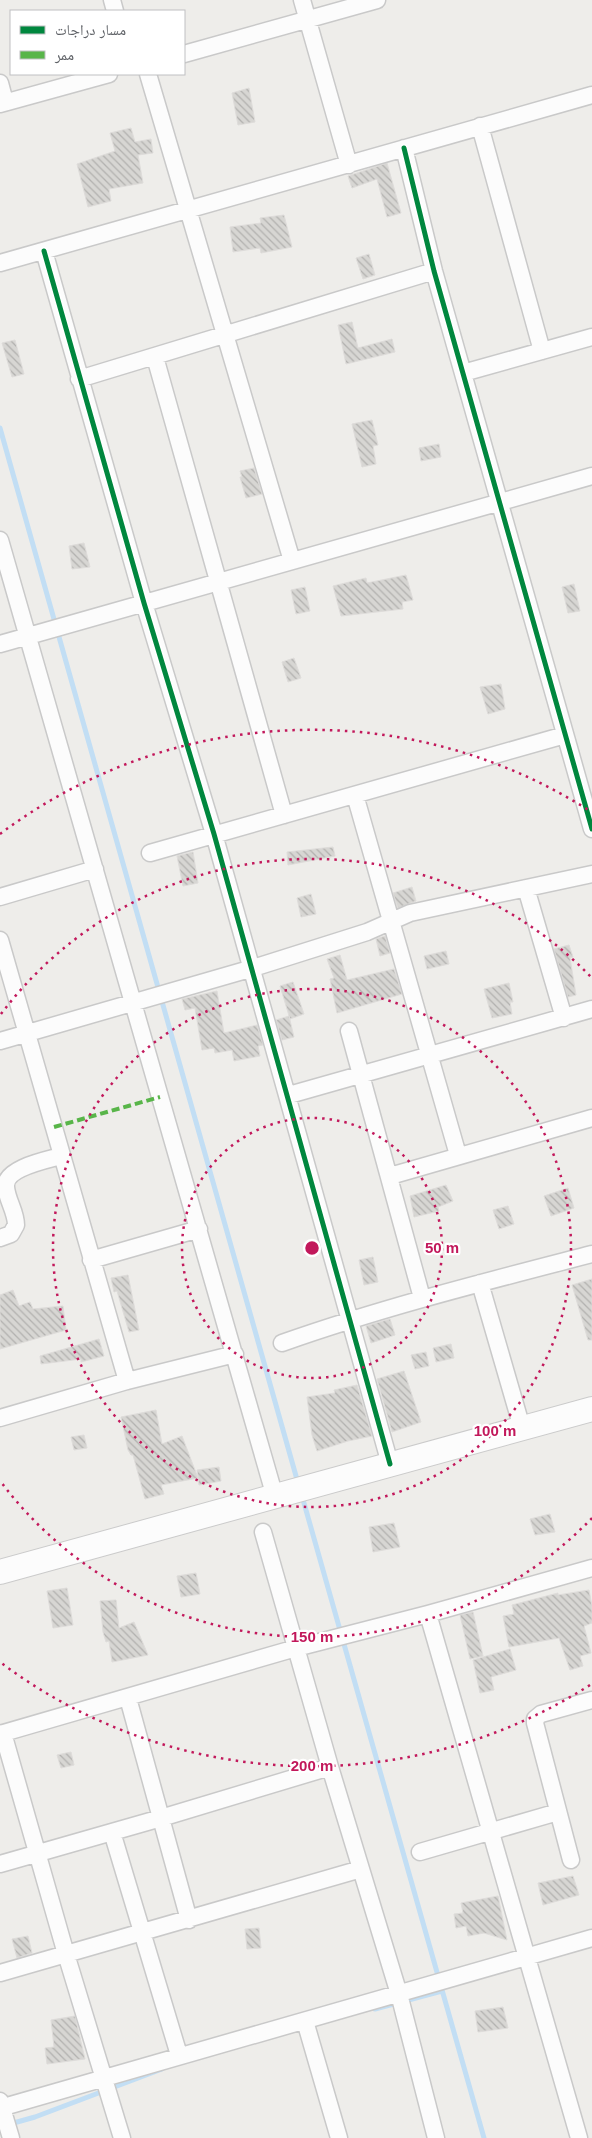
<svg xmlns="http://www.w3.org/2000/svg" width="592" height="2138" viewBox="0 0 592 2138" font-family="Arial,'Noto Naskh Arabic',sans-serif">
  <defs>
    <pattern id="building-back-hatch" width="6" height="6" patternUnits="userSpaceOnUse" patternTransform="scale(1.25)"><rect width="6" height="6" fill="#d7d6d3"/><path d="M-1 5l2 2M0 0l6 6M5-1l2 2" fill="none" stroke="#b2b1af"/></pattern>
  </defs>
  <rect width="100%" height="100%" fill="#eeedea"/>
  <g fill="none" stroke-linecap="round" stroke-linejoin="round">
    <path stroke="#c2def4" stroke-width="5" d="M0 428 298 1483
      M302 1496 484 2138
      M375 2009 442 1991
      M10 2124 35 2117 162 2069"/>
  </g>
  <path fill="url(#building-back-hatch)" stroke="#dedcda" d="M249 88 255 122 238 125 232 93Z
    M131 128 135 142 151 139 153 153 138 155 143 183 109 189 111 201 88 207 77 164 115 151 110 133Z
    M387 163 401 213 387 217 377 179 352 188 348 176Z
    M284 215 292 247 261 253 260 248 233 252 230 227 261 223 260 218Z
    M369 254 375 275 363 279 356 258Z
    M352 322 358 348 392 339 395 352 346 364 338 325Z
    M15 340 24 374 12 377 2 343Z
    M372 420 378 445 373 446 376 464 362 467 352 424Z
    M439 444 441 457 421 461 419 448Z
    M254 468 262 494 246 498 240 477H242L240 471Z
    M84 543 90 567 72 569 69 546Z
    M406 575 413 600 402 602 403 609 341 616 333 586 366 578 367 583Z
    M574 584 580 611 568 613 562 587Z
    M305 587 310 611 296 614 291 590Z
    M294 658 301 678 288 682 282 662Z
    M501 684 505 709 488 714 480 687Z
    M333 847 335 856 288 865 287 852Z
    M193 852 198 883 183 886 177 856Z
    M412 887 416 901 398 908 393 893Z
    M311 894 316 914 301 917 297 898Z
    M385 936 390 953 380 956 376 939Z
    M569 945 573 957 570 958 576 995 568 997 554 949Z
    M446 951 449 964 427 969 424 956Z
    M340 955 347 980 394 969 402 994 337 1013 330 979 334 978 327 959Z
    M293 982 304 1014 290 1019 280 986Z
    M509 983 513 1002H510L512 1014 492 1018 484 989Z
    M217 991 224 1033 257 1025 263 1045 258 1046 260 1056 234 1061 232 1050 215 1053 214 1048 202 1050 195 1008 185 1010 182 999Z
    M289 1016 294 1037 282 1040 276 1020Z
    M446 1185 453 1201 438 1207 439 1211 414 1217 410 1196Z
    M568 1188 574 1208 551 1216 544 1196Z
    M508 1206 514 1224 499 1229 493 1210Z
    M373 1257 378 1282 364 1285 359 1260Z
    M128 1275 139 1330 129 1332 117 1291 114 1292 111 1278Z
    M592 1279V1340H588L572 1285Z
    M13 1290 19 1306 30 1302 33 1309 63 1306 66 1330 0 1349V1295Z
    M390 1319 395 1335 371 1343 366 1326Z
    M99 1339 104 1356 81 1362V1359L41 1364 40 1356Z
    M451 1344 454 1358 436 1362 433 1348Z
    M426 1352 429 1366 415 1369 411 1355Z
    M404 1371 421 1422 392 1432 377 1379Z
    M357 1385 372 1436 348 1441 317 1451 312 1435 307 1397 335 1393 334 1390Z
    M156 1410 162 1444 182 1436 198 1478 161 1485 164 1494 145 1499 133 1455H131L128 1450 121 1417Z
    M84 1435 87 1448 74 1450 71 1437Z
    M219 1467 221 1481 199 1485 197 1470Z
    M550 1514 555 1532 535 1535 530 1519Z
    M394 1523 400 1547 373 1552 369 1527Z
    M196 1573 200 1594 181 1597 177 1576Z
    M67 1588 73 1625 53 1628 47 1591Z
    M589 1590 592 1606V1623L584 1626 591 1653 580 1656 583 1666 570 1670 559 1638 509 1647 503 1616 514 1614 512 1605 558 1593V1595Z
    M116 1600 119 1628 134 1622 148 1655 112 1662 109 1641 106 1642 103 1632 100 1601Z
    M473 1612 483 1656 470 1659 460 1615Z
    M510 1649 516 1670 491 1677 494 1690 480 1693 473 1660Z
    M71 1752 74 1765 61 1768 57 1755Z
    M573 1876 579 1895 543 1905 538 1883Z
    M498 1896 507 1940 484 1933 468 1936 466 1926 456 1928 454 1914 463 1913 461 1903Z
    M259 1928 261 1948 247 1949 245 1929Z
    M28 1936 32 1953 17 1958 12 1939Z
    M503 2007 508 2028 478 2032 475 2011Z
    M75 2016 85 2059 47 2064 45 2048 54 2047 51 2020Z"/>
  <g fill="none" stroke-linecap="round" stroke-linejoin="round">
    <defs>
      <path id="street" d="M112 0 115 11
        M302 0 349 165
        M184 54 377 0
        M148 74 292 561
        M0 83 5 102
        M0 104 109 74
        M480 126 542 351
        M404 148 434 271 592 829
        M44 251 144 603 214 834 390 1464
        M0 263 592 95
        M155 357 284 815
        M463 373 592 337
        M79 379 434 271
        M0 540 275 1497
        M0 644 592 476
        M355 795 458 1155
        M150 853 565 735
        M526 888 564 1018
        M0 897 95 869
        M0 940 127 1381
        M349 1031 422 1298
        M0 1041 253 968 367 932 410 913 592 874
        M289 1095 592 1009
        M390 1176 592 1118
        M0 1238 11 1234 16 1225C16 1212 7 1200 6 1187 4 1168 47 1160 61 1156
        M91 1260 199 1229
        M480 1283 522 1428
        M282 1343C384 1307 488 1281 592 1254
        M0 1418 127 1381 235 1354
        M263 1532 330 1767 399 1994 436 2138
        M428 1614 579 2138
        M128 1698 189 1920
        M3 1733 66 1954 122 2138
        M0 1734 296 1648 428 1614 592 1568
        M112 1832 179 2055
        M420 1852 558 1812
        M571 1860 535 1723V1719L541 1714 592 1700
        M0 1864 161 1818 330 1767
        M0 1973 361 1869
        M305 2021 339 2138
        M0 2101 11 2138
        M0 2108 592 1938"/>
      <path id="secondary" d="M0 1572 592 1409"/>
    </defs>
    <use href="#street" stroke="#c9c9c9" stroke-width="19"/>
    <use href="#secondary" stroke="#cbcbcb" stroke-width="26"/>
    <use href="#street" stroke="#fcfcfc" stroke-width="16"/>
    <use href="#secondary" stroke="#fcfcfc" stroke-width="24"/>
    <path stroke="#58b549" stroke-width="4" stroke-dasharray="8 4" stroke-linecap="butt" d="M54 1127 160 1097"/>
    <defs>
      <path id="cycleway" d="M404 148 434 271 592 829
        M44 251 144 603 214 834 390 1464"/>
    </defs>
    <use href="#cycleway" stroke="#fff" stroke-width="8"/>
    <use href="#cycleway" stroke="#00873e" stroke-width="5"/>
  </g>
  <g fill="none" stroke="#c2185b" stroke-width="2.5" stroke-dasharray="2.5 5">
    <circle cx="312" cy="1248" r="130"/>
    <circle cx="312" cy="1248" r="259"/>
    <path d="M592 1518A389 389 0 0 1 1 1482M1 1014A389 389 0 0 1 592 978"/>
    <path d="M590 1685A518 518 0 0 1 0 1662M0 834A518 518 0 0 1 590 811"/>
  </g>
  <circle cx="312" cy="1248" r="8" fill="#c2185b" stroke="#fff" stroke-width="2.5"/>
  <g font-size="15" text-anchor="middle" font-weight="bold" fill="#c2185b" stroke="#fff" stroke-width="4.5" stroke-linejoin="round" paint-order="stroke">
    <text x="442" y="1253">50 m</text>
    <text x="495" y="1436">100 m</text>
    <text x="312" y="1642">150 m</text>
    <text x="312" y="1771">200 m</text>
  </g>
  <rect x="10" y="10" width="175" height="65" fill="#ffffff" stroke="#bfc0c2"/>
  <rect x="20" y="26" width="25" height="8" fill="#00873e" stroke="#bfc0c2"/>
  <text x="55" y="35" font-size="15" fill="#5f6267">مسار دراجات</text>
  <rect x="20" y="51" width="25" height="8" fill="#58b549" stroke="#bfc0c2"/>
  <text x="55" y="60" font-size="15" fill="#5f6267">ممر</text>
</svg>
